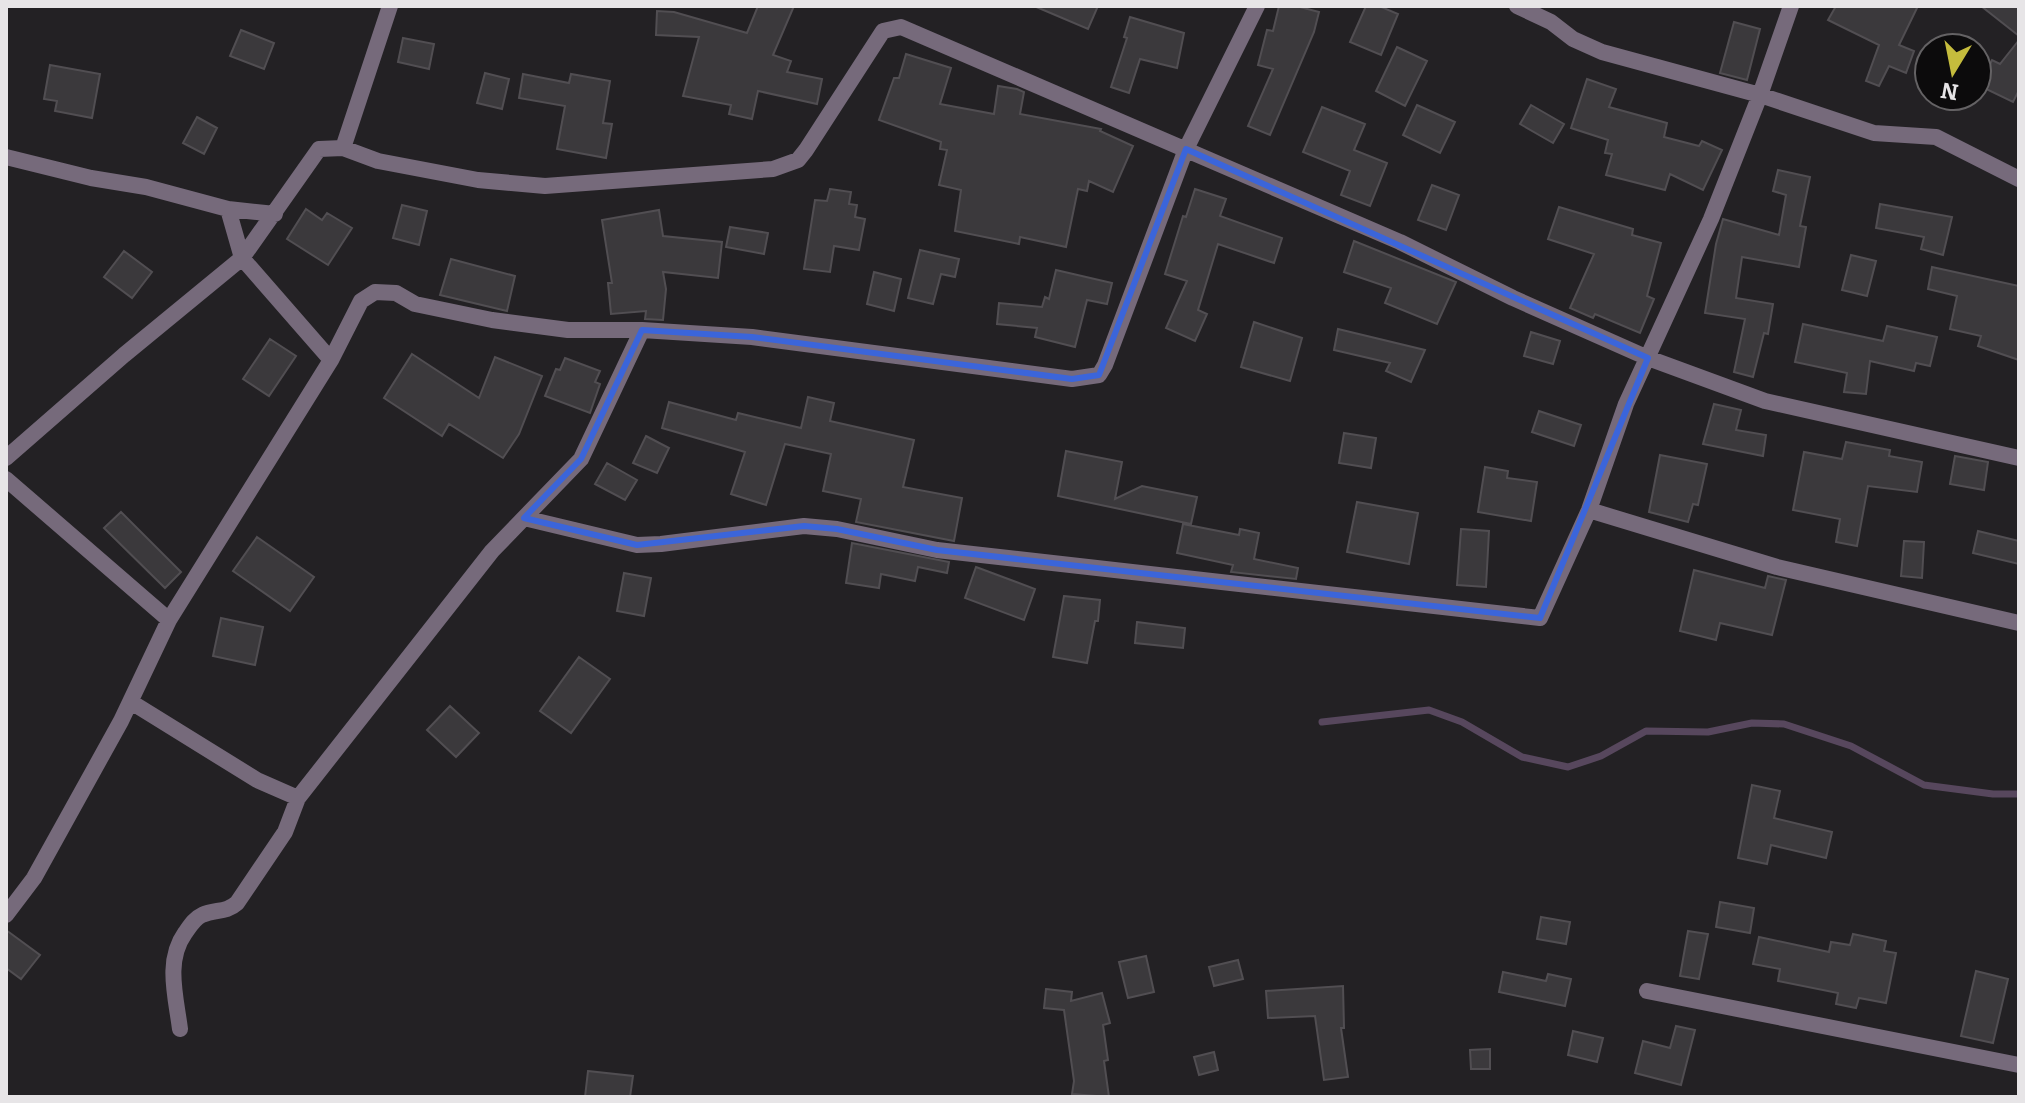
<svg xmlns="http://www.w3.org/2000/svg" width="2025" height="1103" viewBox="0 0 2025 1103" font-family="Bitter,serif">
  <rect width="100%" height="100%" fill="#232124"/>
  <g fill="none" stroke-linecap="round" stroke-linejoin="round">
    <path stroke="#57475d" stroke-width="7" d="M1322 722 1429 710 1462 722 1522 757 1568 767 1601 756 1646 731 1708 732 1752 723 1784 724 1851 746 1924 785 1993 794H2019"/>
  </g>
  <path fill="#3b393c" stroke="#514e52" stroke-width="2" d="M758 6H794L773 55 791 61 787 72 822 79 817 104 758 91 752 119 729 114 731 105 683 96 699 37 656 35 657 11 674 12 747 33Z
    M1034 6H1098L1088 29Z
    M1279 6H1296L1319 12 1314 32 1270 135 1248 126 1273 69 1258 65 1267 30 1273 31Z
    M1366 6H1379L1398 14 1381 55 1350 42Z
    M1836 6H1918L1899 45 1914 51 1906 73 1889 66 1879 86 1866 81 1879 45 1828 20Z
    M1981 6H2019V36Z
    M1130 17 1184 33 1177 68 1140 59 1129 93 1111 87 1127 38 1124 37Z
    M1734 22 1760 29 1747 80 1720 73Z
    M241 30 274 43 264 69 230 56Z
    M403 38 434 44 429 69 398 62Z
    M2019 40V90L2013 102 1980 86 1992 60 2000 64Z
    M1397 47 1427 61 1405 106 1376 91Z
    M906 54 951 68 940 104 994 114 998 86 1017 89 1024 92 1020 114 1101 129 1100 131 1133 146 1113 192 1089 181 1087 191 1078 189 1066 247 1020 237 1019 244 955 231 961 190 939 185 947 150 940 149 941 142 879 120 894 78H899Z
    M50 65 100 74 92 118 55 111 57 101 44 99Z
    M485 73 509 79 502 109 477 103Z
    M523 74 569 83 571 74 610 81 603 123 612 124 606 158 557 149 565 106 519 98Z
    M1587 79 1616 89 1609 107 1667 123 1664 137 1699 146 1702 141 1722 150 1703 190 1670 174 1665 190 1606 175 1612 154 1605 153 1608 140 1571 128Z
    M1417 105 1455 122 1440 153 1403 135Z
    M1531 105 1564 124 1553 143 1520 124Z
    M1322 107 1365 124 1354 150 1387 163 1370 206 1341 195 1350 171 1303 152Z
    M197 117 217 128 204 154 183 143Z
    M1778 170 1810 177 1800 226 1806 227 1799 267 1742 257 1736 298 1773 304 1768 334 1764 333 1753 377 1734 372 1745 319 1705 313 1716 244 1723 219 1779 235 1786 195 1773 191Z
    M1432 185 1459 195 1446 230 1418 220Z
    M830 189 851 192 849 204 857 205 855 217 865 219 859 250 834 246 830 272 804 269 815 200 827 201Z
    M1195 189 1226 199 1220 216 1282 238 1274 263 1218 244 1198 310 1207 314 1195 341 1166 328 1187 281 1165 274 1183 216 1186 217Z
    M1880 204 1952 217 1943 255 1921 249 1924 237 1876 228Z
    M402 205 427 211 419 245 393 238Z
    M1559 207 1633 229 1632 235 1661 243 1647 296 1654 299 1640 333 1595 314 1593 318 1570 308 1594 254 1548 239Z
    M306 209 322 220 327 213 352 228 328 265 287 239Z
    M659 210 663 236 722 242 718 278 663 272 666 289 663 320 645 319 646 311 611 314 608 283H612L602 220Z
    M730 227 768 233 764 254 726 247Z
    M1354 241 1456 282 1437 324 1385 303 1391 288 1344 272Z
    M920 250 959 259 955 277 941 274 933 304 908 298Z
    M124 251 152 272 132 298 104 277Z
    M1851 255 1876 261 1867 296 1842 290Z
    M451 259 515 276 507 311 440 295Z
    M1932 267 2019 286V360L1978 346 1981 336 1950 329 1957 296 1928 289Z
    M1056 270 1112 283 1107 304 1087 300 1075 347 1035 337 1037 328 997 324 999 303 1042 307 1045 297 1049 299Z
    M874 272 901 279 894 311 867 304Z
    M1254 322 1302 338 1290 381 1241 367Z
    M1803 324 1883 341 1887 326 1937 337 1930 366 1916 363 1914 371 1870 361 1866 394 1844 392 1847 373 1795 362Z
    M1338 329 1425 350 1411 382 1386 371 1390 363 1334 350Z
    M1531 332 1560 341 1553 364 1524 356Z
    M270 339 296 356 269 396 243 379Z
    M412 354 479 398 495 357 542 376 519 434 503 458 449 424 442 436 384 398Z
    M565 358 600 371 595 382 600 384 590 413 545 396 556 369 560 370Z
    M808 397 834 403 830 421 914 440 903 487 962 498 954 541 856 522 861 499 823 491 831 454 785 444 766 505 731 494 745 452 662 428 669 402 736 420 738 413 801 428Z
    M1714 404 1741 410 1736 430 1766 435 1763 456 1703 444Z
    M1539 411 1581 425 1574 446 1532 432Z
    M1344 433 1376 438 1371 468 1339 463Z
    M646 436 669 448 657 473 633 463Z
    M1846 442 1890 450 1889 456 1922 462 1917 492 1868 486 1857 546 1836 542 1840 519 1793 510 1804 452 1842 459Z
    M1066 451 1122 462 1115 499 1142 486 1197 497 1191 524 1058 496Z
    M1660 455 1707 464 1698 505 1693 504 1688 522 1649 512Z
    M1955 456 1988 462 1984 490 1950 484Z
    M607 463 637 480 625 500 595 484Z
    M1485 467 1508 471 1507 478 1537 482 1531 521 1478 512Z
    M1357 502 1418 513 1409 564 1347 552Z
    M121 512 181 572 165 588 104 528Z
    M1183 524 1239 535 1240 529 1259 533 1254 559 1298 568 1296 579 1231 572 1233 565 1177 553Z
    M1461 529 1489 531 1486 587 1457 585Z
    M1978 531 2019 541V564L1973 553Z
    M257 537 314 577 290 611 233 571Z
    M1904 541 1924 542 1922 578 1901 576Z
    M852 543 949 562 947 573 918 567 915 581 881 574 879 588 846 583Z
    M976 567 1035 589 1024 620 965 598Z
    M1694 570 1765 588 1768 576 1786 580 1772 635 1720 623 1716 640 1680 631Z
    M624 573 651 578 644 616 617 611Z
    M1064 596 1100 600 1098 621H1095L1087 663 1053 657Z
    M221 618 263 627 255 665 213 656Z
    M1137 622 1185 628 1183 648 1135 643Z
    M579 657 610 679 571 733 540 711Z
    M450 706 479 733 456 757 427 730Z
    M1752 785 1780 791 1774 818 1832 832 1826 858 1771 845 1767 864 1738 858Z
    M1720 902 1754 908 1750 933 1716 927Z
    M1541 917 1570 922 1566 944 1537 939Z
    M6 930 40 955 21 979 6 968Z
    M1688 931 1708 934 1699 979 1680 976Z
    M1853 934 1886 941 1884 951 1896 953 1886 1003 1859 998 1856 1008 1836 1004 1838 993 1778 981 1780 969 1753 964 1759 937 1829 952 1831 942 1850 945Z
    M1146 956 1154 992 1128 998 1119 962Z
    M1238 960 1243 979 1214 986 1209 967Z
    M1976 971 2008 979 1993 1043 1961 1036Z
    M1503 972 1546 981 1548 974 1571 979 1565 1006 1499 992Z
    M1343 986 1344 1028H1341L1348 1077 1324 1080 1315 1016 1268 1018 1266 991Z
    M1046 989 1072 992 1071 1001 1102 993 1110 1023 1103 1025 1108 1060 1104 1061 1109 1097 1072 1094 1074 1081 1064 1010 1044 1008Z
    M1676 1026 1695 1030 1681 1085 1635 1073 1643 1041 1670 1048Z
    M1573 1031 1603 1038 1597 1062 1568 1055Z
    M1490 1049V1069H1471L1470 1050Z
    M1214 1052 1218 1070 1199 1075 1194 1057Z
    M588 1071 633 1076 630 1097H585Z"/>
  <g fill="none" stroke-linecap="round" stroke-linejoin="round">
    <path stroke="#766a7b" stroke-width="16" d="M1517 6 1551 22 1573 39 1602 52 1760 95 1874 133 1936 137 2019 179
      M343 148 390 6
      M6 157 91 178 146 187 228 209 275 214
      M228 209 242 258 331 360
      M6 458 124 355 242 258 319 149 343 148 378 161 478 180 545 186 773 169 798 160 806 150 883 31 901 27 1400 242 1513 298 1648 358 1765 401 2019 458
      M6 479 169 620
      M1589 510 1777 567 2019 623
      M524 518 637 545 661 544 804 526 837 529 937 550 1540 618 1589 510 1626 404 1711 219 1760 95 1791 6
      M131 702 257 780 298 798 492 551 581 459 642 330
      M6 915 34 878 121 721 169 620 331 360 361 301 375 292 396 293 415 304 492 320 568 330H642L752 337 1072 379 1099 375 1105 365 1186 149 1257 6
      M1647 991 2019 1065
      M180 1029C176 997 165 961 185 933 190 926 195 918 202 915 215 909 226 913 237 903L285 832 298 798"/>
  </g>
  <path fill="none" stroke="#3b65da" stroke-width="6" stroke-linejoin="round" d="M1186 149 1648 358 1540 618 937 550 837 529 804 526 637 545 524 518 581 459 642 330 752 337 1072 379 1099 375Z"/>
  <rect width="2025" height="1103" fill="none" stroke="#e7e5e7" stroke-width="16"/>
  <g transform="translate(1953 72) rotate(190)"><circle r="38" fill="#0c0b0c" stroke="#646264" stroke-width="2"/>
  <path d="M0-6L14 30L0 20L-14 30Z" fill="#c5bc3d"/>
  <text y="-12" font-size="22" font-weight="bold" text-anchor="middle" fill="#e7e5e7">N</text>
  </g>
</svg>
